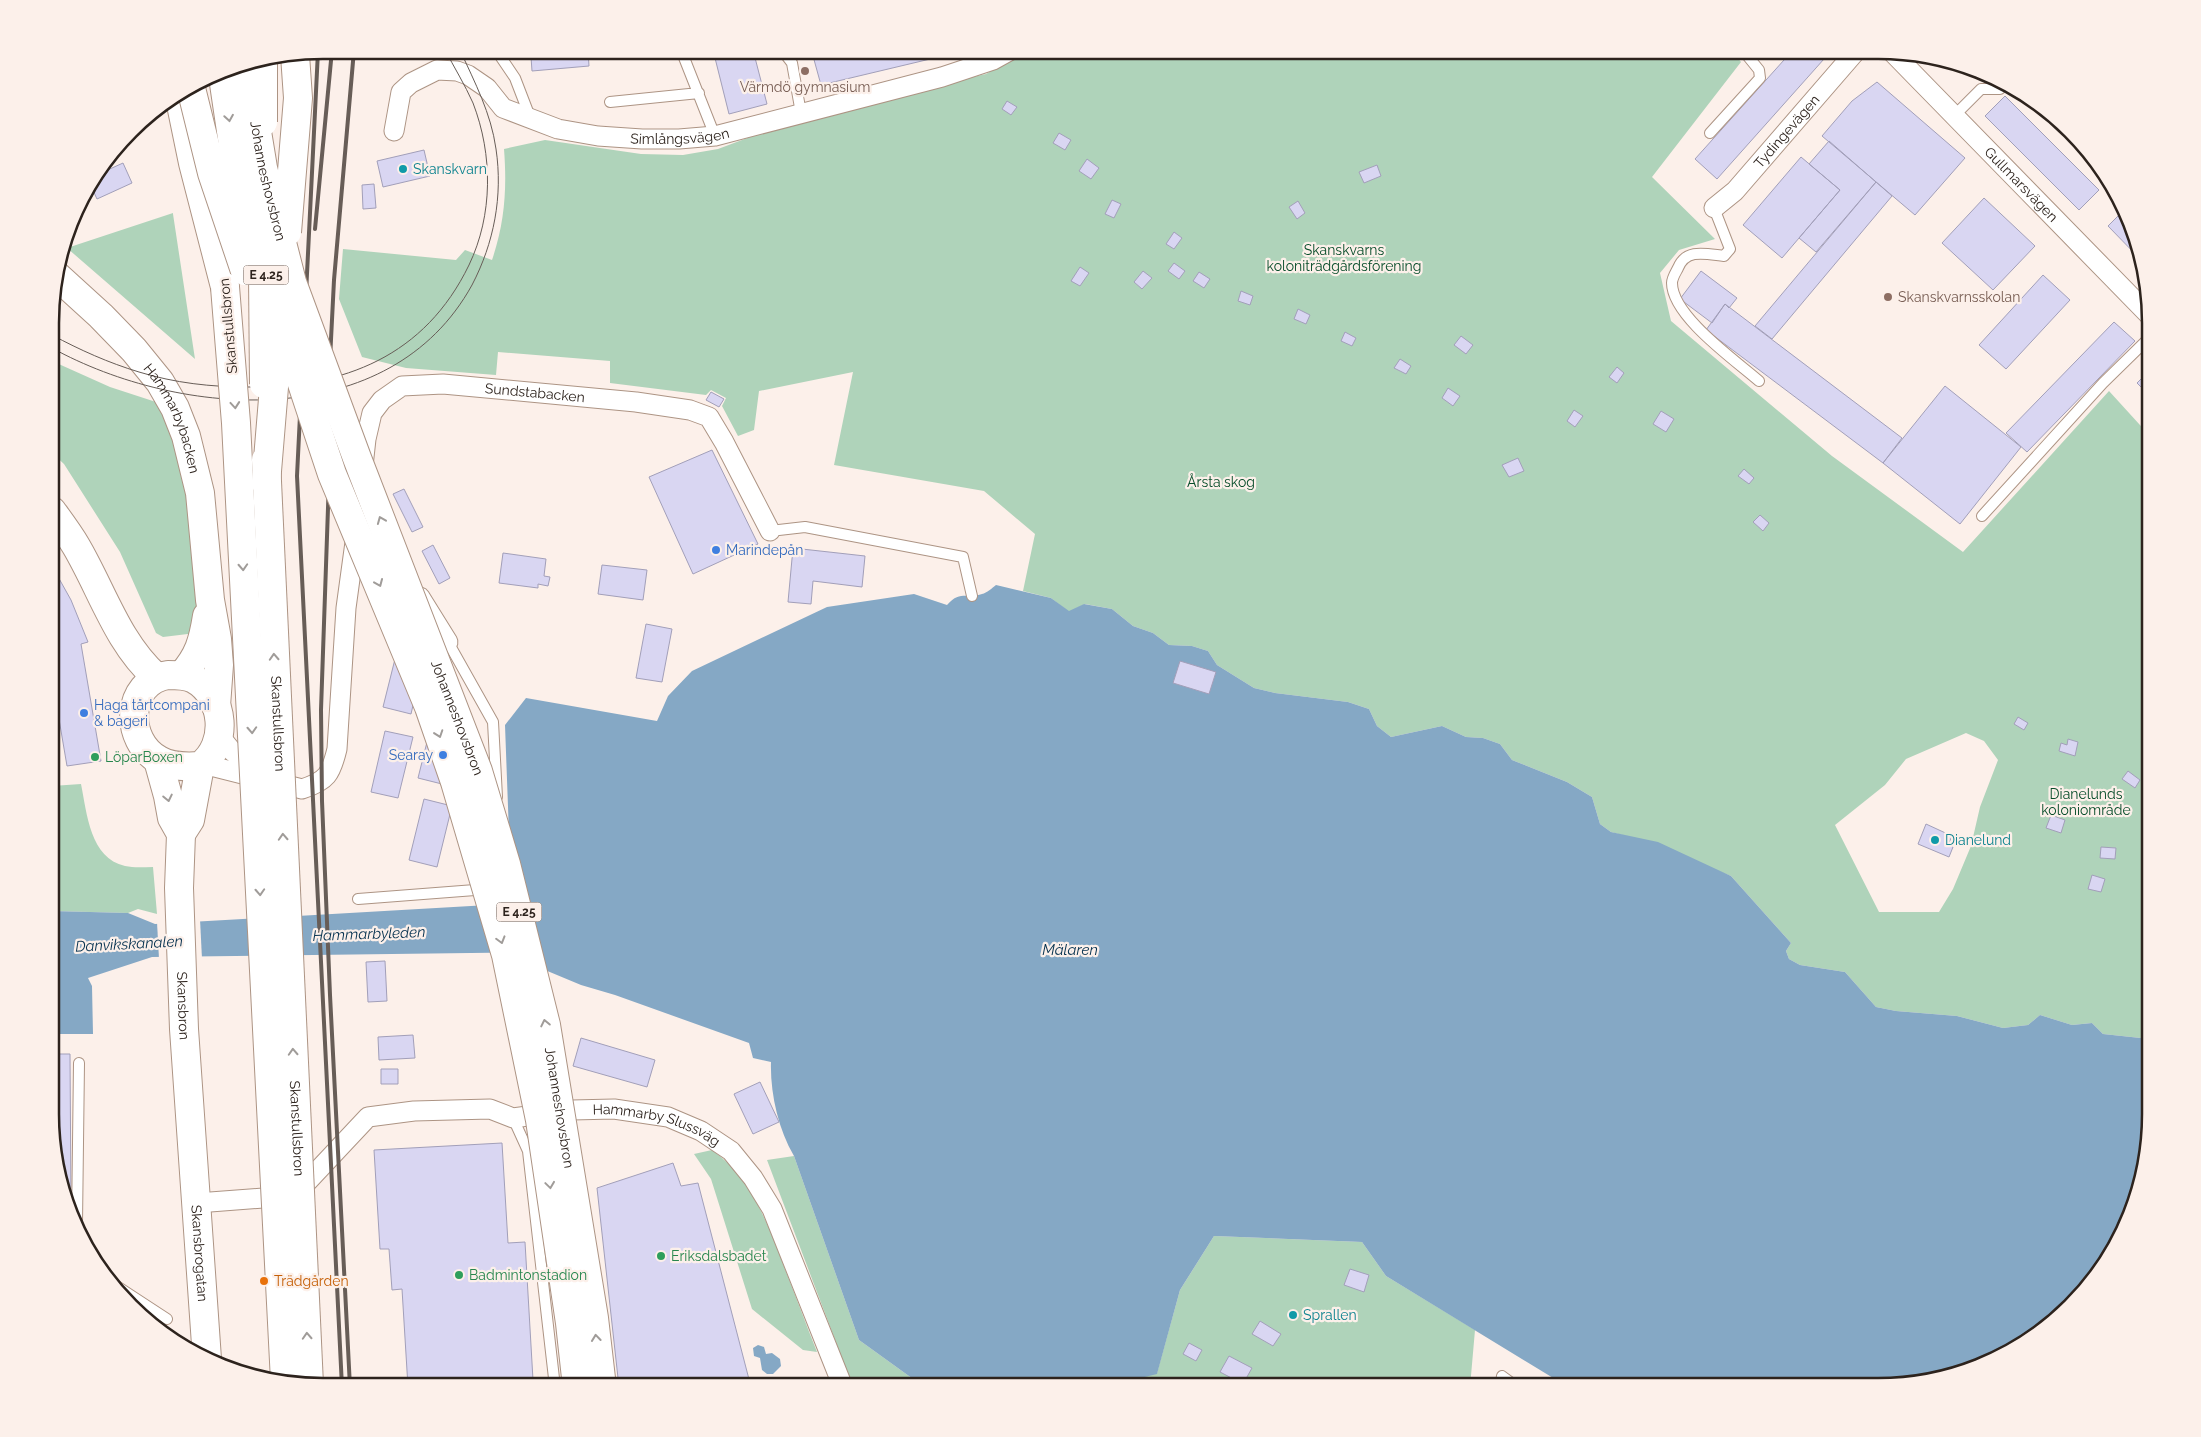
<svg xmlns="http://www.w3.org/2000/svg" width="2201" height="1437" viewBox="0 0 2201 1437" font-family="Raleway,sans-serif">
  <rect width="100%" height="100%" fill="#fcf0ea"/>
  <path fill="#afd3ba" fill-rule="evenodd" d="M1028 50H1731L1741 62 1652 177 1715 239 1679 250 1660 273 1671 321 1832 456 1963 552 2109 391 2150 436V1039L2103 1034 2092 1023 2072 1025 2040 1015 2028 1025 2003 1028 1957 1016 1896 1011 1876 1007 1845 972 1800 965 1789 959 1786 951 1791 943 1731 876 1633 838 1611 832 1600 824 1592 797 1567 782 1512 760 1500 744 1483 738 1466 737 1442 726 1391 737 1377 726 1369 709 1348 702 1275 693 1254 688 1217 665 1208 651 1192 646 1169 645 1153 633 1133 626 1112 609 1085 604 1069 612 1051 598 1023 591 1035 534 984 491 834 465 853 372 759 391 754 430 738 436 722 406 726 398 711 390 706 395 610 383V361L498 352 496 375 406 368 362 357 339 299 343 249 456 260 465 250 492 260C505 222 507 188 504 149L545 140 641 154 683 155 718 149 811 114 986 74ZM1966 733 1984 741 1998 760 1980 807 1971 846 1953 889 1939 912H1879L1835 825 1885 785 1906 759Z
    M173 213V214L195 359 67 248Z
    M52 361 110 387 159 403 192 495 200 624 196 633 163 637 156 633 120 552 64 464 52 453Z
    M81 784C87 814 90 858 125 866 134 868 144 867 153 867L157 914 138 909 128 913 52 911V786Z
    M712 1150C752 1178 768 1225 785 1269 796 1297 806 1324 817 1352L803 1350 752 1309 711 1179 694 1154Z
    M794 1156 859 1340 920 1384 936 1387H855L851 1382 767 1160Z
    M1214 1236 1362 1242 1386 1276 1475 1330 1470 1387H1104L1157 1373 1180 1290Z"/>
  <path fill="#85a8c5" d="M996 585 1051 598 1069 611 1084 604 1112 609 1133 626 1153 633 1169 645 1192 646 1208 651 1217 665 1254 688 1275 693 1348 702 1369 709 1377 726 1391 737 1442 726 1466 737 1483 738 1500 744 1512 760 1567 782 1592 797 1600 824 1611 832 1658 842 1731 876 1791 943 1786 951 1789 959 1800 965 1845 972 1876 1007 1896 1011 1957 1016 2003 1028 2028 1025 2040 1015 2072 1025 2092 1023 2103 1034 2150 1039V1132L2137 1202 2105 1266 2058 1319 2014 1351 1949 1378 1896 1386 1568 1387 1386 1276 1362 1242 1214 1236 1180 1290 1157 1374 1104 1387H936L920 1384 859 1340 794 1156C778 1129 770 1092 771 1062L753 1058 749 1043 615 995 581 985 545 970 540 952 152 957 88 978 92 986 93 1034H52V911L128 913 155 924 525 903 509 834 505 725 526 698 657 721 668 696 692 671 827 607 914 594 947 605C960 590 966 599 982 594 987 593 992 588 996 585Z
    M758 1345 764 1347 766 1354 772 1353 780 1359 781 1366 773 1374H767L762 1370 760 1358 754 1356 753 1348Z"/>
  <path fill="#fcf0ea" d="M200 919 202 959H159L157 922Z"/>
  <path fill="#d9d6f2" stroke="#a29fb9" d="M526 50H588L589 66 532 71 531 57H526Z
    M713 50H753L767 104 729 114Z
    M837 50H968L821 85 813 56Z
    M1793 50H1814L1824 59 1717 179 1695 159Z
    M1877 82 1965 158 1915 215 1822 136 1852 101Z
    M2005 96 2099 190 2079 210 1985 116Z
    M1007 101 1017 107 1011 115 1002 109Z
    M1059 133 1071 140 1065 150 1053 143Z
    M1829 141 1876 182 1816 252 1799 238 1840 190 1809 164Z
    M424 150 430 176 383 187 377 161Z
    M1801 157 1840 190 1782 258 1743 225Z
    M1087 159 1099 168 1091 179 1079 171Z
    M123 163 132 183 97 199 91 186 101 173Z
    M1377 165 1381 176 1364 183 1359 172Z
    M1876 182 1892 196 1772 339 1755 326Z
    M374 184 376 208 363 209 362 185Z
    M1984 198 2035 246 1993 290 1942 243Z
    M1112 200 1121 204 1114 218 1105 214Z
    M1298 201 1305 213 1297 219 1289 207Z
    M2124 210 2142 252 2143 262 2108 226Z
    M1174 232 1182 238 1174 249 1166 244Z
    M1174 263 1185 271 1179 279 1168 271Z
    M1080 267 1089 273 1080 286 1071 281Z
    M1143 271 1152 278 1142 289 1134 282Z
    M1701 271 1737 298 1729 308 1725 304 1712 323 1680 299Z
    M1199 272 1210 279 1204 288 1193 281Z
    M2043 275 2070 300 2006 369 1979 345Z
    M1241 291 1253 296 1250 305 1238 301Z
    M1725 304 1902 438 1883 463 1706 330Z
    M1298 309 1310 315 1306 324 1294 319Z
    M2114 322 2135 341 2027 452 2006 433Z
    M1345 332 1356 338 1352 346 1341 341Z
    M1461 336 1473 345 1466 354 1454 345Z
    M1400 359 1411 366 1406 374 1394 368Z
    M1617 367 1624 373 1617 383 1609 377Z
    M2150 370V396L2137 383Z
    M1945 386 2021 447 1960 524 1883 463Z
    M1448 388 1460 396 1453 406 1442 398Z
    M711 392 724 399 719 407 706 400Z
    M1574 410 1583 416 1575 427 1567 421Z
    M1661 411 1674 419 1666 432 1653 424Z
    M712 450 758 544 693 574 649 477Z
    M1518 458 1524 471 1509 477 1502 465Z
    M1744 469 1754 478 1749 484 1738 476Z
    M404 489 423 527 412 532 393 494Z
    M1760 515 1769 523 1763 531 1753 522Z
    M433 545 450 578 439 584 422 551Z
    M793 548 865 556 862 587 813 581 811 604 788 602Z
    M503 553 546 559 544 576 550 577 548 586 538 584V588L499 583Z
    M602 565 647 570 643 600 598 594Z
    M52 566 71 600 88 642 81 644 101 761 67 766 52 678Z
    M646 624 672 629 662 682 636 678Z
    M398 647 425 653 411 714 383 707Z
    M1180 661 1216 672 1209 694 1173 683Z
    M2018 717 2028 723 2024 730 2014 724Z
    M433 718 446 785 418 778Z
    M385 731 413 737 398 798 371 792Z
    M2068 739 2078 742 2075 756 2059 751 2061 743 2067 745Z
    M2128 771 2140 780 2135 788 2122 779Z
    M424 799 452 806 437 867 409 860Z
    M2051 815 2065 820 2061 833 2046 828Z
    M1926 824 1952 836 1948 845 1953 847 1949 857 1918 844Z
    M2101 847 2116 848 2115 859 2100 858Z
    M2092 875 2105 879 2101 892 2088 889Z
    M385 961 387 1001 368 1002 366 962Z
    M413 1035 415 1058 379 1060 378 1037Z
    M581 1038 655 1060 647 1087 573 1066Z
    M52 1054H70L71 1204 52 1150Z
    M381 1069H398V1084H381Z
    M760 1082 779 1122 753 1134 734 1094Z
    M502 1143 508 1243 525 1242 533 1380 408 1387 402 1289 392 1290 389 1249H380L374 1150Z
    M673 1163 681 1186 698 1183 751 1387H619L597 1188Z
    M1350 1269 1369 1275 1364 1292 1344 1285Z
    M1260 1321 1281 1334 1273 1346 1252 1334Z
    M1189 1343 1202 1350 1196 1361 1183 1354Z
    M1229 1356 1252 1368 1243 1384 1220 1372Z"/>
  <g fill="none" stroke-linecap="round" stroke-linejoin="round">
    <defs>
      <path id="lane" d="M496 50 515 78 530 117
        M681 50 715 136
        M782 50 792 63 801 113
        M610 102 699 93
        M1955 115 1981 89H2000
        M1710 133 1760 78 1759 70 1746 54 1748 50
        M1714 208 1730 249 1724 256C1706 254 1686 248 1678 268 1676 272 1672 278 1672 283 1672 316 1735 360 1759 381
        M1982 516 2103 383 2150 337
        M770 531 805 527 963 557 972 596
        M448 642 493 722 497 797
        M358 899 475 890 482 883
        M513 1118 528 1151 555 1387
        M77 1223 79 1063
        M112 1283 167 1319
        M1500 1387 1502 1376 1517 1387"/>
      <g id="street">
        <path id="s1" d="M1892 52 2150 316"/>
        <path id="s2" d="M394 131 401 92 411 83 437 70 457 71 468 75 487 88 503 108 558 129 598 136 642 139H679L715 136 942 77 993 60 1011 50"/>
        <path id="s3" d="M1714 208 1735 191 1857 50"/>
        <path id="s4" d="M363 466 366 439 372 413 382 400 402 386 443 384 636 402 690 410 709 417 724 442 770 531"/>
        <path d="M420 597 448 642"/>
        <path d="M219 735 232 751 257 773"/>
        <path d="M203 764 302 789C327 781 331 774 337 749L346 608 356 535"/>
        <path id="s5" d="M197 1203 263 1198 307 1182 368 1117 414 1111 490 1109 513 1118 572 1110 614 1109 668 1117 701 1131 731 1151 753 1178 772 1209 841 1382 845 1387"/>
      </g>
      <g id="secondary">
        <path id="s6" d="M56 275 101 316 134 350 160 382 175 408 186 436 200 493 210 600 217 639 219 665 216 706"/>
        <path d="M52 511C60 522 69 534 76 546 102 590 117 642 156 677"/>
        <path d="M168 675C177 675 186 675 194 679 225 696 229 745 200 766 187 767 171 767 159 760 124 741 125 682 168 675Z"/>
        <path d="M182 675C199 656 203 641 207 616"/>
        <path id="s7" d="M158 760 168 796 172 818 181 834 179 888 184 1029 207 1359"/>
        <path d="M181 834 190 820 200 766"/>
      </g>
      <path id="highway" d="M179 95 193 163 225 287"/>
    </defs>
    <use href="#lane" stroke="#ad9484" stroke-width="12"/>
    <use href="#street" stroke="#ad9484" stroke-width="21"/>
    <use href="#secondary" stroke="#ad9484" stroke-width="30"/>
    <use href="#highway" stroke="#ad9484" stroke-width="30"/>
    <use href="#lane" stroke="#fff" stroke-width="10"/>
    <use href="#street" stroke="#fff" stroke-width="19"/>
    <use href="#secondary" stroke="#fff" stroke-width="28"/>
    <use href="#highway" stroke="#fff" stroke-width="28"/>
    <path stroke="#675d57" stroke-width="1" d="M52 335C80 350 109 363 139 372 175 383 211 387 248 387 344 388 425 356 469 265 493 215 493 155 473 103 465 85 454 67 445 50
      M52 348C181 419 390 434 472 285 494 243 503 196 496 149 491 113 475 83 460 50"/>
    <path stroke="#675d57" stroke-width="4" d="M318 51 297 476 342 1387
      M315 229 332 50
      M350 1387 330 995 322 801 321 710 330 450 328 399 334 280 354 50"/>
    <defs>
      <g id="secondary-bridge">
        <path d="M263 62V122"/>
        <path d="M263 275 264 384"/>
        <path d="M225 287 236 423 285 1381"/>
        <path id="s8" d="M266 460 309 1385"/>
      </g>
      <g id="highway-bridge">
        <path id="s9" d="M246 65 263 168 292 282 357 458 478 771 506 864 546 1025 594 1318 602 1387"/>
        <path d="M222 70 237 172 254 239 332 474 429 707 455 782 506 955 540 1120 570 1323 577 1387"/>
        <path d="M191 88 212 173 245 271"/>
        <path d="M287 232 298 98 295 55"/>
        <path d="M266 483 279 327"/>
      </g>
    </defs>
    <use href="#secondary-bridge" stroke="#ad9484" stroke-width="30" stroke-linecap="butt"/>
    <use href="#highway-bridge" stroke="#ad9484" stroke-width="30" stroke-linecap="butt"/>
    <use href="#secondary-bridge" stroke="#fff" stroke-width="28"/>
    <use href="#highway-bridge" stroke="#fff" stroke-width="28"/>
  </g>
  <defs><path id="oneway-chevron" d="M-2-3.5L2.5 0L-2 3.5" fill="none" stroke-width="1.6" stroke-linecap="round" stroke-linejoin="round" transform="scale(1.25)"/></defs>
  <g stroke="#a09c99">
    <use href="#oneway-chevron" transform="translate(229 118) rotate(81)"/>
    <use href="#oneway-chevron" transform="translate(235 405) rotate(85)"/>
    <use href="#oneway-chevron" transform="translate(381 520) rotate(-112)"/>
    <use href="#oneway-chevron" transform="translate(243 567) rotate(87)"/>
    <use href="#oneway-chevron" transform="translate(379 583) rotate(67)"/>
    <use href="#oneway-chevron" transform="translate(274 657) rotate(-93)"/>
    <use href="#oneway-chevron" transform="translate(252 730) rotate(87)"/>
    <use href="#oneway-chevron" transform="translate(439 734) rotate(71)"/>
    <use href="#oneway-chevron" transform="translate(168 798) rotate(78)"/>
    <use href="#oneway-chevron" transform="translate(283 837) rotate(-93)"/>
    <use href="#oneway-chevron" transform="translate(260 892) rotate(87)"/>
    <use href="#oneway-chevron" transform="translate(501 940) rotate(74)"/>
    <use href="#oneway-chevron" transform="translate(545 1023) rotate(-102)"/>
    <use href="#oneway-chevron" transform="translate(293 1052) rotate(-93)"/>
    <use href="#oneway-chevron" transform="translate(550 1185) rotate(82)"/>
    <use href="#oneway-chevron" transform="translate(307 1336) rotate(-93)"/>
    <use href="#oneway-chevron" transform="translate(596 1338) rotate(-96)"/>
  </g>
  <g fill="#8d6e63" stroke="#fcf0ea" stroke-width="2">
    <circle cx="805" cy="71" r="5"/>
    <circle cx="1888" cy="297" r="5"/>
  </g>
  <g fill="#0f9aa8" stroke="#fcf0ea" stroke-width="2">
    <circle cx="403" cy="169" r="5"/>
    <circle cx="1935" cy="840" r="5"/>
    <circle cx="1293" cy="1315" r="5"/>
  </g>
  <g fill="#3f7fe0" stroke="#fcf0ea" stroke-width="2">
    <circle cx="716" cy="550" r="5"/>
    <circle cx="84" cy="713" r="5"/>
    <circle cx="443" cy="755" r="5"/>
  </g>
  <g fill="#2e9e5b" stroke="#fcf0ea" stroke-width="2">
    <circle cx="95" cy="757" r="5"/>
    <circle cx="661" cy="1256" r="5"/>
    <circle cx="459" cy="1275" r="5"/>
  </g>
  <circle fill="#e8710a" stroke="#fcf0ea" stroke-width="2" cx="264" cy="1281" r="5"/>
  <g text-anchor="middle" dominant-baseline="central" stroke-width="4.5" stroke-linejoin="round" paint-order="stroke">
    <g fill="#fcf0ea" stroke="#6b605a" stroke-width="1">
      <rect x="243.5" y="265.5" width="45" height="19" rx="4"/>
      <rect x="496.5" y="902.5" width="45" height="19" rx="4"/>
    </g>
    <g font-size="12" font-weight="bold" fill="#2d231d">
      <text x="266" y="275">E 4.25</text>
      <text x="519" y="912">E 4.25</text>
    </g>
    <g font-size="14" fill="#785e54" stroke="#fcf0ea">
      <text x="805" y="87">Värmdö gymnasium</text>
      <text x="1898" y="297" text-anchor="start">Skanskvarnsskolan</text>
    </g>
    <g font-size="14" fill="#2d231d" stroke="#fcf0ea">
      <text stroke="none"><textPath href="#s3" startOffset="106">Tydingevägen</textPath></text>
      <text stroke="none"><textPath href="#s2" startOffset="344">Simlångsvägen</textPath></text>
      <text stroke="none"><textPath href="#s9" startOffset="118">Johanneshovsbron</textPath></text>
      <text stroke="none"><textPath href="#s1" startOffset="185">Gullmarsvägen</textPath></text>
      <text transform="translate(228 326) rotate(-95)">Skanstullsbron</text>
      <text stroke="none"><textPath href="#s4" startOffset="228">Sundstabacken</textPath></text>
      <text stroke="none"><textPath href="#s6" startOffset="188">Hammarbybacken</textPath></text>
      <text stroke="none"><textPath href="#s9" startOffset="688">Johanneshovsbron</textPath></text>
      <text stroke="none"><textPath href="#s8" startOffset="264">Skanstullsbron</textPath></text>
      <text stroke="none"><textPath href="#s7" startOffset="250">Skansbron</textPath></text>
      <text stroke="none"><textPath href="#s9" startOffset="1092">Johanneshovsbron</textPath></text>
      <text stroke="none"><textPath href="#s8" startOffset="669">Skanstullsbron</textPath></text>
      <text stroke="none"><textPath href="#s5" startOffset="496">Hammarby Slussväg</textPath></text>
      <text stroke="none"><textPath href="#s7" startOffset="498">Skansbrogatan</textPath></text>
    </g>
    <g font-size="14" fill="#0d838f" stroke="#fcf0ea" text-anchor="start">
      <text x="413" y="169">Skanskvarn</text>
      <text x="1945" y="840">Dianelund</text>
      <text x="1303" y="1315">Sprallen</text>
    </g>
    <g font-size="14" fill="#064c29" stroke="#fcf0ea">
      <text x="1344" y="250">Skanskvarns<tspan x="1344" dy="16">koloniträdgårdsförening</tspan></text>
      <text x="1221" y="482">Årsta skog</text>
      <text x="2086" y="794">Dianelunds<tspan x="2086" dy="16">koloniområde</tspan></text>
    </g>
    <g font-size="14" fill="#366cbe" stroke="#fcf0ea" text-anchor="start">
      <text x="726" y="550">Marindepån</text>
      <text x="94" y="705">Haga tårtcompani<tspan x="94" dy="16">&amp; bageri</tspan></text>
      <text x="433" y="755" text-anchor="end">Searay</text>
    </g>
    <g font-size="14" fill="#27864d" stroke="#fcf0ea" text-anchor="start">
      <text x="105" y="757">LöparBoxen</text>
      <text x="671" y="1256">Eriksdalsbadet</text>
      <text x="469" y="1275">Badmintonstadion</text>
    </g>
    <g font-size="14" fill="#c56008" stroke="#fcf0ea" text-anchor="start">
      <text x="274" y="1281">Trädgården</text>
    </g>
    <g font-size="15" font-style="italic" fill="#05314f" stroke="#fcf0ea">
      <text transform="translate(369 934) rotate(-2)">Hammarbyleden</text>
      <text transform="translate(129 944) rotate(-3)">Danvikskanalen</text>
      <text x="1070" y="950">Mälaren</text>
    </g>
  </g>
  <path d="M0 0H2201V1437H0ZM323 59H1878A264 264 0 0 1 2142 323V1114A264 264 0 0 1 1878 1378H323A264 264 0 0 1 59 1114V323A264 264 0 0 1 323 59Z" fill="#fcf0ea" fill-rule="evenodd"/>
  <path fill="none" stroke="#2d231d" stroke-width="2.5" d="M323 59H1878A264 264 0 0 1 2142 323V1114A264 264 0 0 1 1878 1378H323A264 264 0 0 1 59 1114V323A264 264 0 0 1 323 59Z"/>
</svg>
